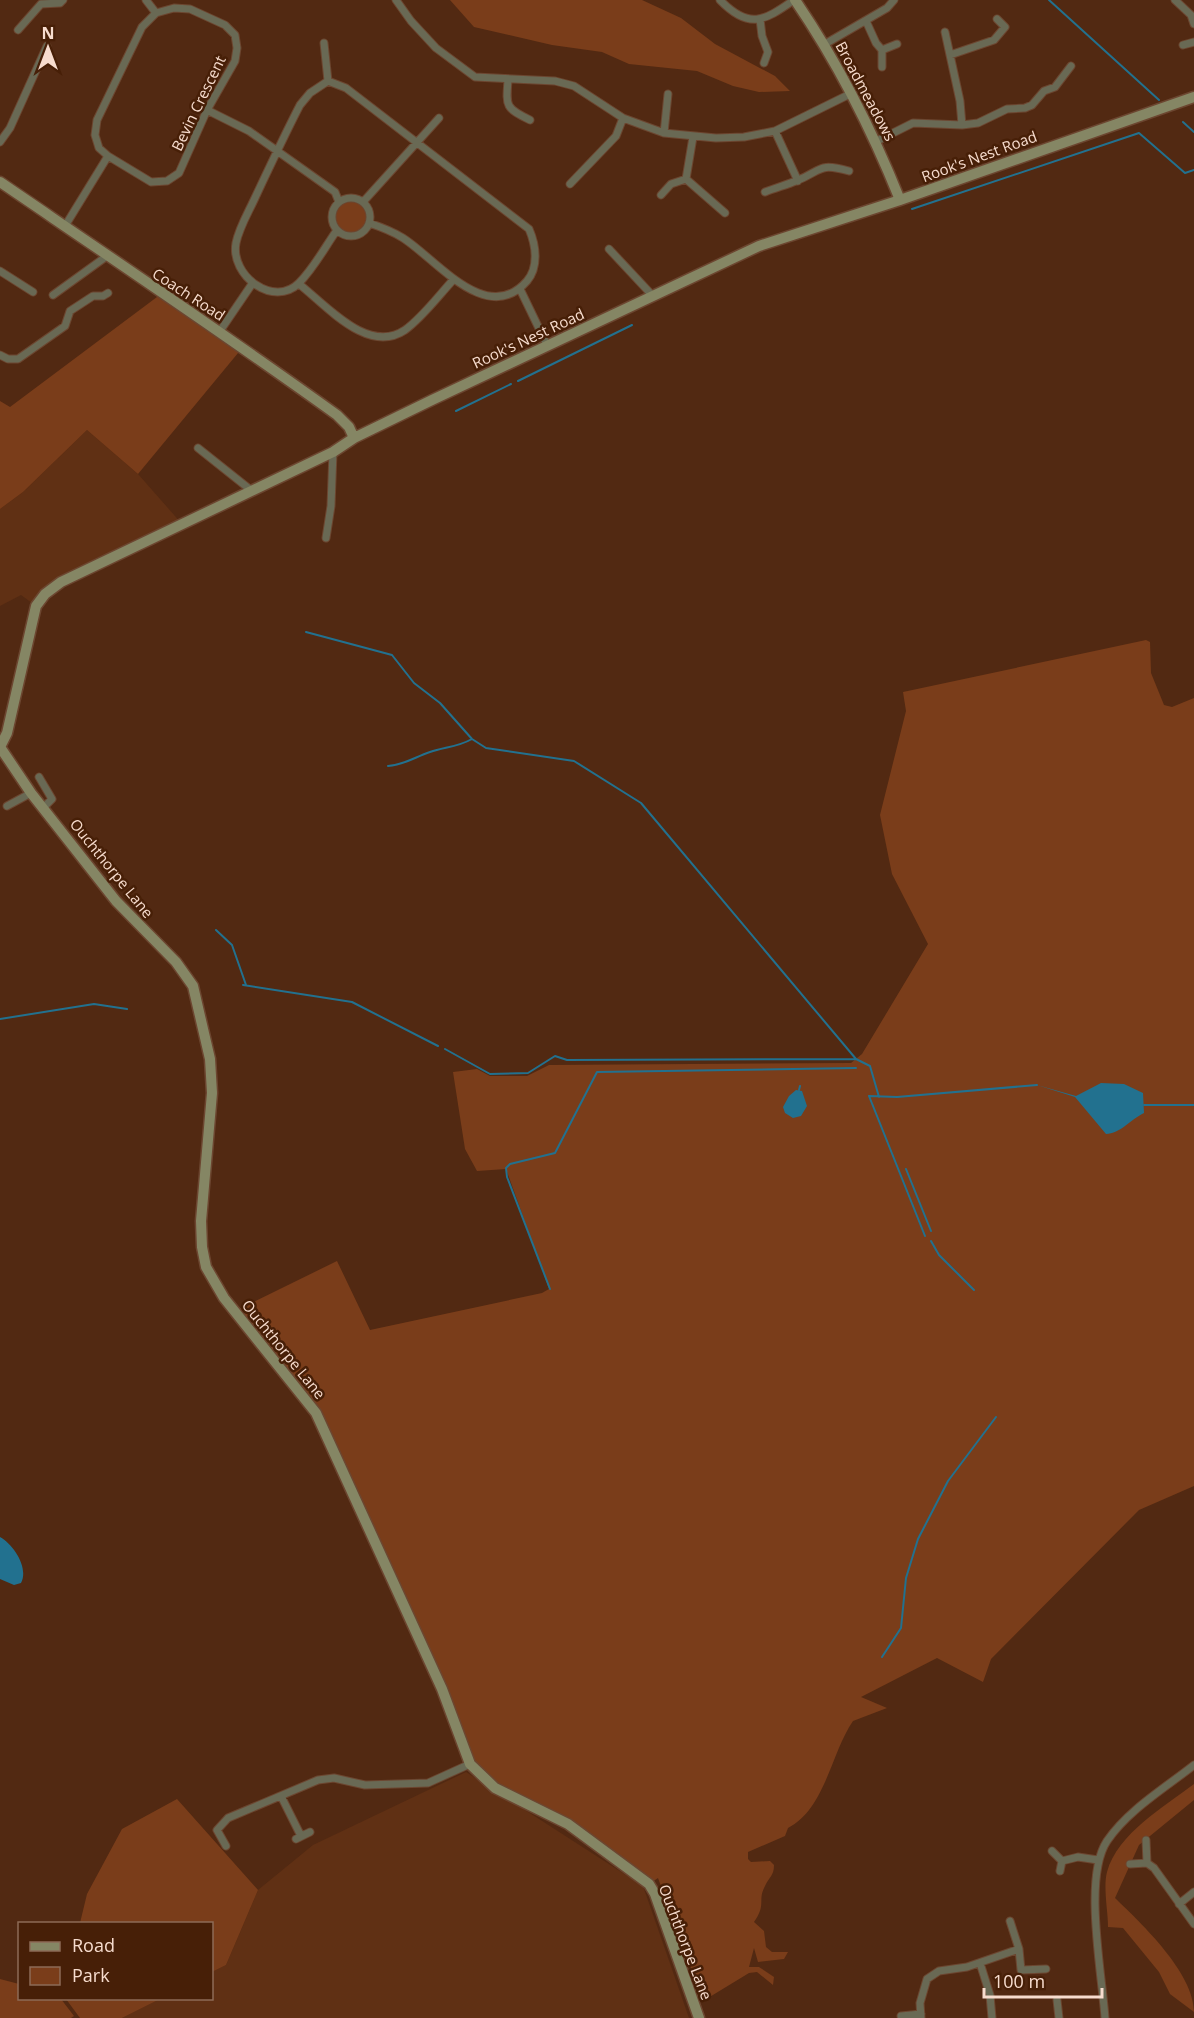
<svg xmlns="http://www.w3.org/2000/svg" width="1194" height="2018" viewBox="0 0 1194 2018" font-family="'Open Sans',sans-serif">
  <rect width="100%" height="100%" fill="#522912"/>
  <path fill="#603014" d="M87 430 138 474 182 524 61 582 36 606 21 595 0 606V509L23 492Z
    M466 1772 643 1886 689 2018H122L160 1999 212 1998V1972L226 1965 258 1890 313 1845Z"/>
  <path fill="#7a3d1a" d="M450 0H642L681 18 715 44 775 76 790 91 759 92 733 86 697 71 629 64 602 52 552 45 474 27Z
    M332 217a19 19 0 1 1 38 0a19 19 0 1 1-38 0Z
    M161 294 243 347 138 474 87 430 23 492 0 509V401L10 407Z
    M1146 640 1150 642 1151 673 1164 705 1172 707 1194 698V1486L1139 1510 991 1659 983 1682 937 1658 861 1697 887 1708 853 1721C831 1753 825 1809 788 1828L785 1836 748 1852V1859L751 1862 770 1861 774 1865C774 1876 769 1877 765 1886 757 1901 767 1904 754 1922L764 1931 766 1947 772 1952H788L784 1959 758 1962 754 1948 749 1967H759L774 1977 773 1985 757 1972 749 1973 703 2001 658 1878 649 1884 568 1824 518 1800 470 1764 316 1413 235 1311 337 1261 370 1330 542 1293 549 1289 506 1169 477 1171 465 1149 453 1072 477 1069 490 1076H527L549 1065 851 1063 862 1054 928 944 892 874 880 815 906 711 903 692Z
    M1194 1784V1800L1139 1845 1115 1898C1142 1924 1194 1973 1194 2012L1170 1994 1159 1972 1123 1928 1108 1927C1108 1911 1103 1887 1107 1872 1118 1833 1164 1807 1194 1784Z
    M177 1799 258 1890 226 1965 212 1972V1924L80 1923 87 1894 122 1829Z
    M0 1979 19 1984 20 1998 61 1999 74 2016 71 2018H0Z
    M66 1999H160L122 2018H80Z"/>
  <path fill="#22718f" d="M1101 1083 1124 1084 1143 1093 1144 1113C1131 1119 1120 1134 1106 1134L1075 1097 1037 1085 1076 1096Z
    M796 1090 802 1091 807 1106 801 1116 793 1118 785 1113 783 1107 789 1096Z
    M0 1537C14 1545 29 1568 21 1583L14 1585 0 1579Z"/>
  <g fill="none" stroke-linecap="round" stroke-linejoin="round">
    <path stroke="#22718f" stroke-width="2" d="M1049 0 1159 100
      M1183 122 1194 132
      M912 209 1139 133 1185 173 1194 170
      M518 381 632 325
      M456 411 511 384
      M306 632 392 655 414 683 440 703 472 739 486 748 574 761 641 803 856 1059 870 1066 879 1097
      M388 766C404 765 415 757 430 752 445 747 458 747 472 739
      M216 930 232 945 246 985
      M243 985 352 1002 438 1046
      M0 1019 94 1004 127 1009
      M445 1049 490 1074 528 1073 555 1056 567 1060 856 1059
      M799 1090 800 1086
      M1144 1105H1194
      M906 1169 931 1231
      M925 1236 869 1096 897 1097 1037 1085
      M931 1241 939 1255 974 1290
      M550 1289 507 1177 506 1168 510 1164 555 1153 597 1072 856 1068
      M882 1657 901 1628 906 1578 918 1539 948 1481 996 1417"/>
    <defs>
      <path id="street" d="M146 0 156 13
        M396 0 411 21 436 48 475 77 555 81 574 86 623 118 664 133 716 138 744 137 775 131 850 94
        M720 0C749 30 764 21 794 0
        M1175 0 1191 15 1194 24
        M174 8 190 9 225 25 235 35 237 48 235 61 207 110 179 173 167 181 151 182 108 156 99 148 95 135 97 120 142 27 156 13Z
        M760 19 762 36 768 52 764 63
        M866 21 876 43 882 50V67
        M18 30 41 4 60 3 63 0
        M945 32 960 101 962 125
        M324 43 328 81
        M825 44 887 8 894 0
        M1183 45 1194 42
        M882 50 897 44
        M950 55 994 40 1005 27 997 19
        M508 80C506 106 505 108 530 120
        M207 110 249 131 335 192 339 202
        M775 131 798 181
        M664 133 668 94
        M877 141 913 123 962 125 978 123 1007 109 1025 108 1032 105 1044 91 1055 87 1071 66
        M0 142 10 128 47 46
        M686 179 725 213
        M570 184 616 136 623 118
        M765 192C775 188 786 185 796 181 822 171 817 162 849 171
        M661 195 671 184 686 179 693 137
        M332 217a19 19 0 1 1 38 0a19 19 0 1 1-38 0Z
        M363 202 439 118
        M65 226 108 156
        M337 230C325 247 314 268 299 283 274 308 230 276 236 243 239 228 248 213 254 200 269 168 284 136 300 105L310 93 328 81 346 88 529 229C536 245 539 267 527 281 487 327 436 259 403 238 392 231 381 227 369 223
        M609 249 652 295
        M0 271 33 292
        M299 284C327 306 368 355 405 330 423 317 439 295 454 279
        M520 289 547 345
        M53 295 107 256
        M220 331 252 284
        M0 355 8 359H18L65 326 70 311 93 296H103L108 293
        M198 448 252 491
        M326 538 331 506 333 452
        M39 777 52 799 43 808
        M7 806 31 793
        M281 1796 301 1836
        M296 1839 310 1832
        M1146 1840 1147 1863 1154 1868 1194 1924
        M226 1846 217 1830 228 1818 318 1780 334 1778 365 1785 428 1783 470 1764
        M1052 1851 1062 1861 1060 1871
        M1062 1861 1078 1857 1098 1860
        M1130 1864 1147 1863
        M1179 1904 1194 1892
        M1010 1921 1019 1949
        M980 1963 990 1995 992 2018
        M1057 2000 1059 2018
        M901 2016 921 2014
        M921 2018 920 2003 927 1979 939 1971 967 1967 1019 1949 1021 1970 1046 1969
        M1105 2018C1102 1973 1083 1877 1107 1841 1128 1810 1165 1788 1194 1765"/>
      <path id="secondary" d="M795 0C838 63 872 130 900 200
        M0 182C113 259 226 335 337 415L349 427 354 438
        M0 747 31 793 116 901 176 962 193 986 210 1059 212 1093 201 1221 202 1247 206 1267 224 1298 316 1413 442 1689 470 1764 495 1788 568 1824 649 1884 655 1894 699 2018
        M0 747 7 733 36 606 45 594 61 582 333 452 354 438 432 400 759 246 900 200 1194 97"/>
    </defs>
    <use href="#street" stroke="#6c4630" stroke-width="9"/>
    <use href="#secondary" stroke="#6c4630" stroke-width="13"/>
    <use href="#street" stroke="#696954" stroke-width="7"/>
    <use href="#secondary" stroke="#858664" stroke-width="10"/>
  </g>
  <g text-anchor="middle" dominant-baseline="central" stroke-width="5" stroke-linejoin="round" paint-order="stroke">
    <g font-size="15" fill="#f7dcce" stroke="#471f07">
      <text transform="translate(866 91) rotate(62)">Broadmeadows</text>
      <text transform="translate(198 103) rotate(-64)">Bevin Crescent</text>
      <text transform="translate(979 156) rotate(-20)">Rook's Nest Road</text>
      <text transform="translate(189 294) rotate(33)">Coach Road</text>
      <text transform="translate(528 338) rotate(-25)">Rook's Nest Road</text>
      <text transform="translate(112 868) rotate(51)">Ouchthorpe Lane</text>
      <text transform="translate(284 1349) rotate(51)">Ouchthorpe Lane</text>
      <text transform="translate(686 1942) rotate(69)">Ouchthorpe Lane</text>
    </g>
  </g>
  <rect x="18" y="1922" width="195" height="78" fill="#471f07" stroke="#8d6b57" stroke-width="1.5"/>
  <rect x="30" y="1942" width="30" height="9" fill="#858664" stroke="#8d6b57" stroke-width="1.5"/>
  <text x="72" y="1952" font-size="18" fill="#f7dcce">Road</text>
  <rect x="30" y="1967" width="30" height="18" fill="#7a3d1a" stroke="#8d6b57" stroke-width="1.5"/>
  <text x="72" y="1982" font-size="18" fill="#f7dcce">Park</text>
  <g transform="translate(48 48)" stroke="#471f07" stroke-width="4.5" paint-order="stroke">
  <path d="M0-4.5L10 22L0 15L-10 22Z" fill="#f7dcce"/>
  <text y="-9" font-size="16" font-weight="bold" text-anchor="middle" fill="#f7dcce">N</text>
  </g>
  <path d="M984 1988v9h118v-9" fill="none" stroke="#f7dcce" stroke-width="3"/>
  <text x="993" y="1988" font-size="18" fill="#f7dcce" stroke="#471f07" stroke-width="4.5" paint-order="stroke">100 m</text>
</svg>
